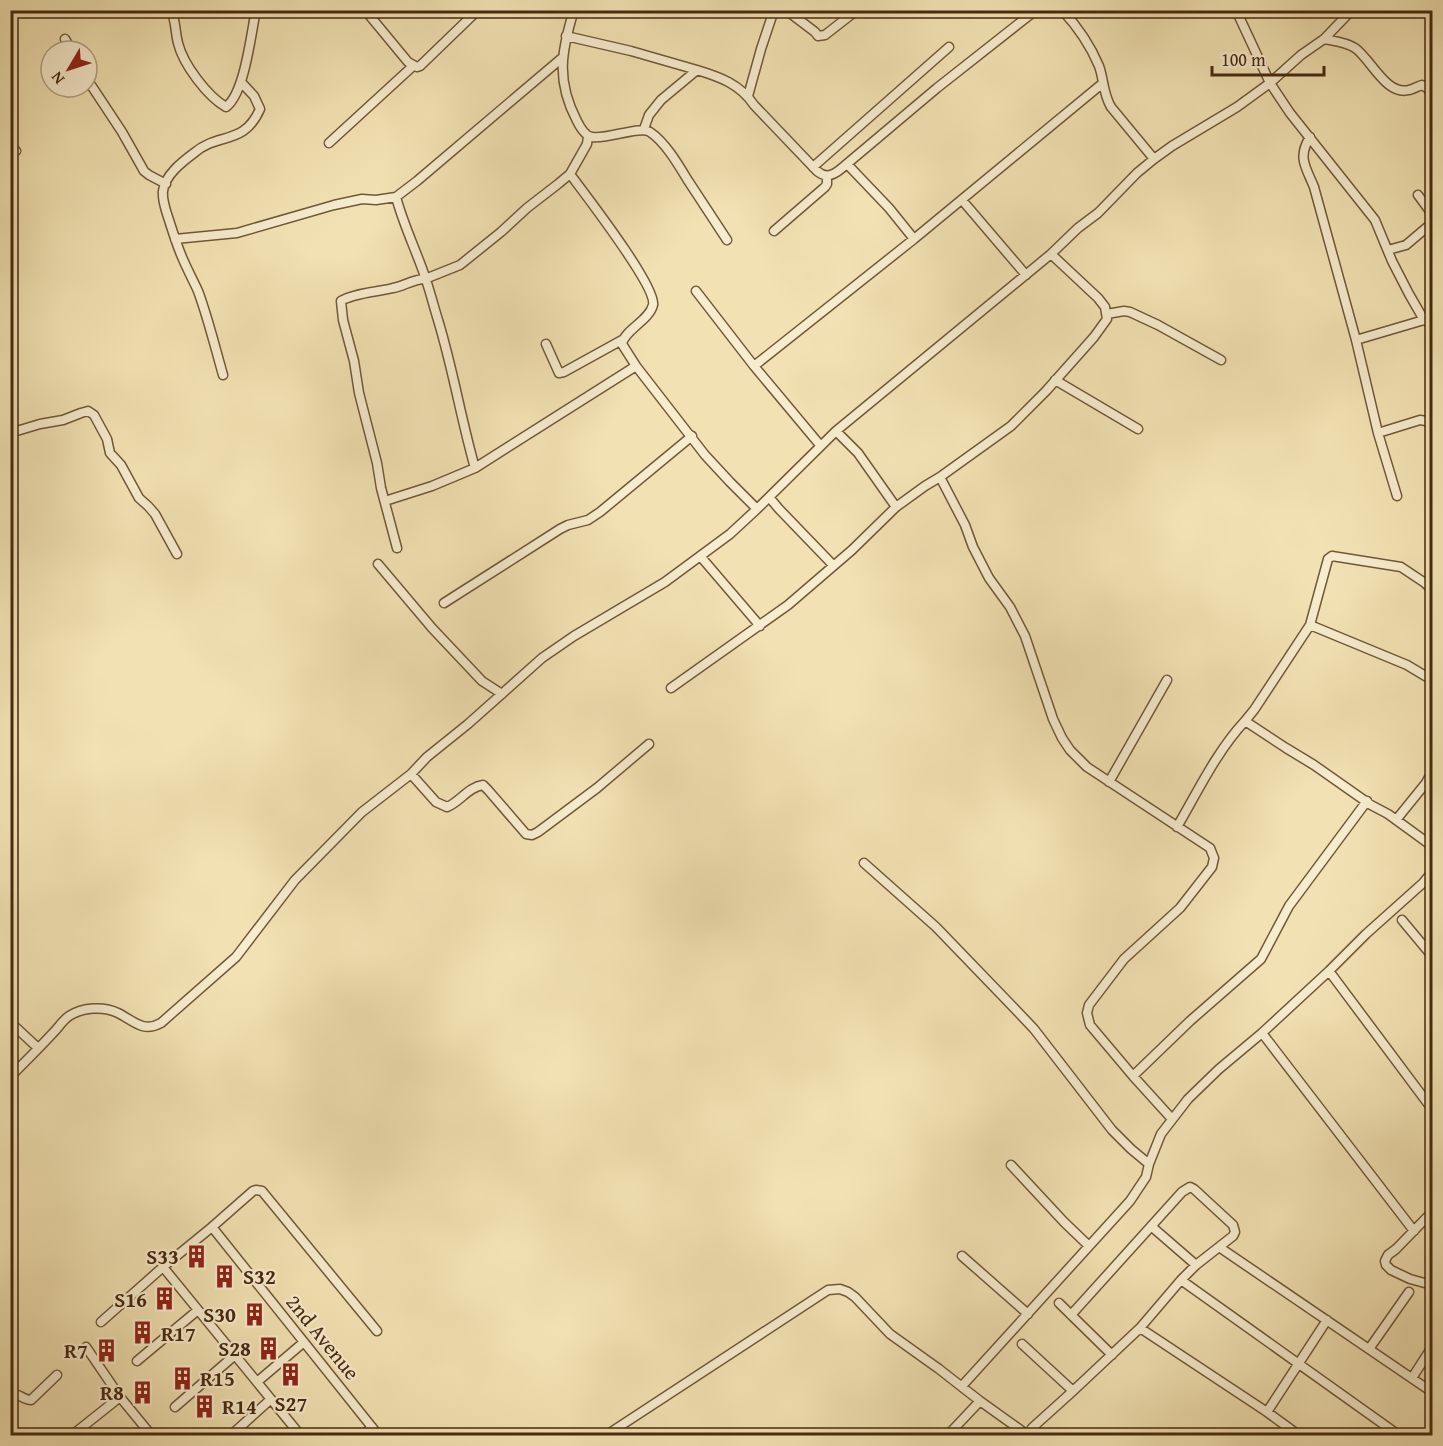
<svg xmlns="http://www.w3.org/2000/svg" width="1443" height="1446" viewBox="0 0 1443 1446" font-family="'Gentium Book Plus',serif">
  <rect width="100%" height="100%" fill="#f2e2b3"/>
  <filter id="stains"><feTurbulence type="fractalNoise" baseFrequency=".00333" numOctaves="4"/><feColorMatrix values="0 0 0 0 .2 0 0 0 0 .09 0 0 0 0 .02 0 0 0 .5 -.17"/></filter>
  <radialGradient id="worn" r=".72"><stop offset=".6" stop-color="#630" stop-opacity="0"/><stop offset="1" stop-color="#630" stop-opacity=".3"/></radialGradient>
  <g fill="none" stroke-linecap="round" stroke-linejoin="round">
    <defs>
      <path id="minor" d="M171 10C176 21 175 32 178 43 183 64 207 96 226 107 245 93 251 33 256 10
        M365 10 408 62 417 67 420 66 478 10
        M574 10C561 52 556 81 577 121 580 127 585 136 592 137 607 140 640 125 650 132 665 142 678 164 687 179 700 199 714 220 727 240
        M786 10 815 32 818 36 825 35 857 10
        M1062 10C1077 26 1091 47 1099 66 1104 80 1103 94 1111 107L1154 159
        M1236 10 1270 83 1290 113 1375 220 1392 261 1409 294 1424 320 1432 324
        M566 36 631 51 697 70
        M65 39 72 51
        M1324 39C1334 41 1346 42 1355 48 1371 59 1386 96 1409 90 1414 89 1418 86 1422 85L1427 88 1432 94
        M87 79 122 132 144 171 149 175 166 184
        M748 96 761 49 774 10
        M644 129 649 115 661 100 697 70C720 77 740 84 754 105L817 171C826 179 834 175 842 168L937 88 1036 10
        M1310 137C1297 158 1306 167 1314 187L1356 340 1378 433 1397 496
        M329 143 413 66
        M10 155 16 151
        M847 164 889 208 914 239 1103 83
        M813 167 949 47
        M570 174C584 193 657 287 653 305 649 321 624 330 622 344L636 366 705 455 730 482 757 509
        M1418 195 1432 214
        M396 197 417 181 562 58
        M962 200 1026 275
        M774 231 825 187 827 184V176
        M175 239 237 233 334 205 362 199 376 200 396 197C403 223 414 246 423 271 429 287 433 304 438 320 453 369 461 419 475 468
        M1388 250 1406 245 1432 223
        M696 291 754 366
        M1107 314 1124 311 1130 312 1158 325 1221 360
        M1356 340 1424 320
        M546 344 559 373 564 372 622 340
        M223 375C215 347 208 318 198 291 193 280 187 269 182 257 176 243 172 229 167 214 165 207 162 199 163 191 165 175 182 162 194 153 218 132 244 146 260 109L254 96 241 82
        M1055 380 1138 429
        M836 431 858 453 896 507
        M10 433 40 424 63 420 81 413 88 411 94 415 107 439 110 453 121 465 139 498 148 506 155 514 177 554
        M1378 433 1420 420 1432 422
        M820 445 754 366 914 239
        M940 477 1011 426 1046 391 1094 337 1107 319 1105 307 1098 298 1051 254
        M769 497 779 509 833 565
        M385 501 432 486 475 468 636 366
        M397 548 381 488 377 463 359 393 354 361 343 320 341 301C354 293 378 292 393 288 404 286 414 279 425 279L460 265 501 232 527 208 558 184 570 174 587 144 588 136
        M701 557 760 626
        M378 564 432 628 482 681 502 694
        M444 603 560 529 568 525 588 520 600 512 692 436
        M1310 625 1407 665 1432 680
        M671 688 788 605 852 550 896 507 925 486 940 477 965 525 973 547 989 578 1010 607 1025 636 1053 719 1062 738 1070 750 1087 767 1210 848 1214 858 1212 867 1180 908 1124 959 1089 1005 1087 1013 1090 1025 1133 1076 1172 1119
        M1245 721 1254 710 1310 625 1328 559 1332 556 1401 567 1425 583 1432 590
        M411 774 436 802 447 807C460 802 468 787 483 785L488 790 526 834 532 835 538 832 597 788 649 744
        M1109 782 1167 680
        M1396 820 1426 783 1432 772
        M1177 827C1198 791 1217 751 1245 721L1286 748 1314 765 1371 805 1388 814 1432 846
        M864 863 936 927 1016 1010 1034 1029 1112 1130 1131 1149 1149 1164 1146 1177 1130 1201 962 1386
        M1402 920 1432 956
        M1329 971 1432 1109
        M10 1022 38 1048
        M1262 1033 1414 1231
        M1133 1076 1190 1021 1261 959 1289 906 1367 801
        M10 1077C25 1062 39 1048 53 1033 58 1028 63 1020 69 1016 83 1007 104 1006 118 1013 134 1021 143 1033 161 1023L236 957 295 880 362 812 411 774 427 757 468 724 542 658 574 636 665 582 730 534 757 509 836 431 1051 254 1078 228 1098 213 1137 173 1154 159 1172 146 1237 107 1270 83 1301 55 1324 39 1352 10
        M1149 1164 1161 1134 1188 1099 1219 1069 1262 1033 1329 971 1366 934 1423 883 1432 872
        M1011 1165 1064 1222 1089 1246
        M1432 1212 1396 1249 1388 1255 1385 1261 1386 1265 1391 1270 1410 1279 1432 1285
        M1151 1226 1196 1265
        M212 1227 253 1191 256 1190 262 1191 377 1331
        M1219 1247 1432 1392
        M962 1256 1028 1314
        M1059 1303 1112 1355
        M1071 1315 1182 1192 1190 1187 1194 1189 1233 1225 1235 1232 1233 1236 1196 1265 1181 1280
        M101 1322 163 1267
        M1140 1328 1267 1412 1300 1436
        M1022 1344 1073 1391
        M86 1347 120 1397 152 1436
        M1369 1349 1409 1292
        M137 1361 198 1310
        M1412 1378 1432 1347
        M257 1382 304 1342
        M10 1393C18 1393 24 1400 31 1400L57 1375
        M980 1401 1029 1436
        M175 1407 235 1355
        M1267 1412 1327 1320
        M1032 1428 1073 1391 1140 1328 1181 1280 1400 1436
        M71 1436 120 1397
        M230 1436 271 1399
        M301 1436 163 1267 212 1227 379 1436
        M362 1436 372 1427
        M605 1436 828 1290 840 1289 848 1292 855 1297 890 1334 939 1369 980 1401 947 1436"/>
    </defs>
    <use href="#minor" stroke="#715839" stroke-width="11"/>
    <use href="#minor" stroke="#f7ecce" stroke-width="8"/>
  </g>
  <defs>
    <symbol id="building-bare" viewBox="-9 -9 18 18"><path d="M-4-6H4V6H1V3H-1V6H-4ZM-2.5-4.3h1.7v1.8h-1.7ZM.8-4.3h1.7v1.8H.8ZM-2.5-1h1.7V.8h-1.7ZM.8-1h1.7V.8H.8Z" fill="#8f2418" stroke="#f7ecce" stroke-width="2.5" paint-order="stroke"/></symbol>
  </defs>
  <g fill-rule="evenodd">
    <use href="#building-bare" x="180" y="1240" width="33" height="33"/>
    <use href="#building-bare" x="208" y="1260" width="33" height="33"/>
    <use href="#building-bare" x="148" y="1282" width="33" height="33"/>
    <use href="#building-bare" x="238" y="1298" width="33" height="33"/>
    <use href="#building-bare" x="126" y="1316" width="33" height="33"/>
    <use href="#building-bare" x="252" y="1332" width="33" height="33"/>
    <use href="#building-bare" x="90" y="1334" width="33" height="33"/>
    <use href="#building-bare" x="274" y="1358" width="33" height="33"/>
    <use href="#building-bare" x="166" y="1362" width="33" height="33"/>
    <use href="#building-bare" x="126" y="1376" width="33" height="33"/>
    <use href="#building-bare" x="188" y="1390" width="33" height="33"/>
  </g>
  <g text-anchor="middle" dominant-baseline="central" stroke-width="4.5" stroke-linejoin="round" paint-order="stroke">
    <g font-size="21" font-weight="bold" fill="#462a10" stroke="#f7ecce" text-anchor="end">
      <text x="179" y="1256">S33</text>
      <text x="243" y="1276" text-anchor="start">S32</text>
      <text x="147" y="1299">S16</text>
      <text x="236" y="1314">S30</text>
      <text x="161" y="1333" text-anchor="start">R17</text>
      <text x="251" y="1348">S28</text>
      <text x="88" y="1350">R7</text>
      <text x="200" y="1378" text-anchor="start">R15</text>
      <text x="124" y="1392">R8</text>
      <text x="291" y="1403" text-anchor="middle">S27</text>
      <text x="222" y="1406" text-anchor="start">R14</text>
    </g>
    <g font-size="21" fill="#462a10" stroke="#f7ecce">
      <text transform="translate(323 1337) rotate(51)">2nd Avenue</text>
    </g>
  </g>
  <rect width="1443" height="1446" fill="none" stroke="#f2e2b3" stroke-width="36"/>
  <rect x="12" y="12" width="1419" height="1422" fill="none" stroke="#462a10" stroke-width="3"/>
  <rect x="18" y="18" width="1407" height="1410" fill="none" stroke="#462a10" stroke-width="1.5"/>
  <g transform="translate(69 69) rotate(231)"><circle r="28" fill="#f7ecce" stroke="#b09e82" stroke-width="1.5"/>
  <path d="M0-4.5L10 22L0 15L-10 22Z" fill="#8f2418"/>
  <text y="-9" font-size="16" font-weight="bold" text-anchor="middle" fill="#462a10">N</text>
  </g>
  <path d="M1212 66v9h112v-9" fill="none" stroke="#462a10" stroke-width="3"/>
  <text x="1221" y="66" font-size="18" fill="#462a10" stroke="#f7ecce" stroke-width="4.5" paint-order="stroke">100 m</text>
  <rect width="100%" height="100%" filter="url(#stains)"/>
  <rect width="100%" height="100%" fill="url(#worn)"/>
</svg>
